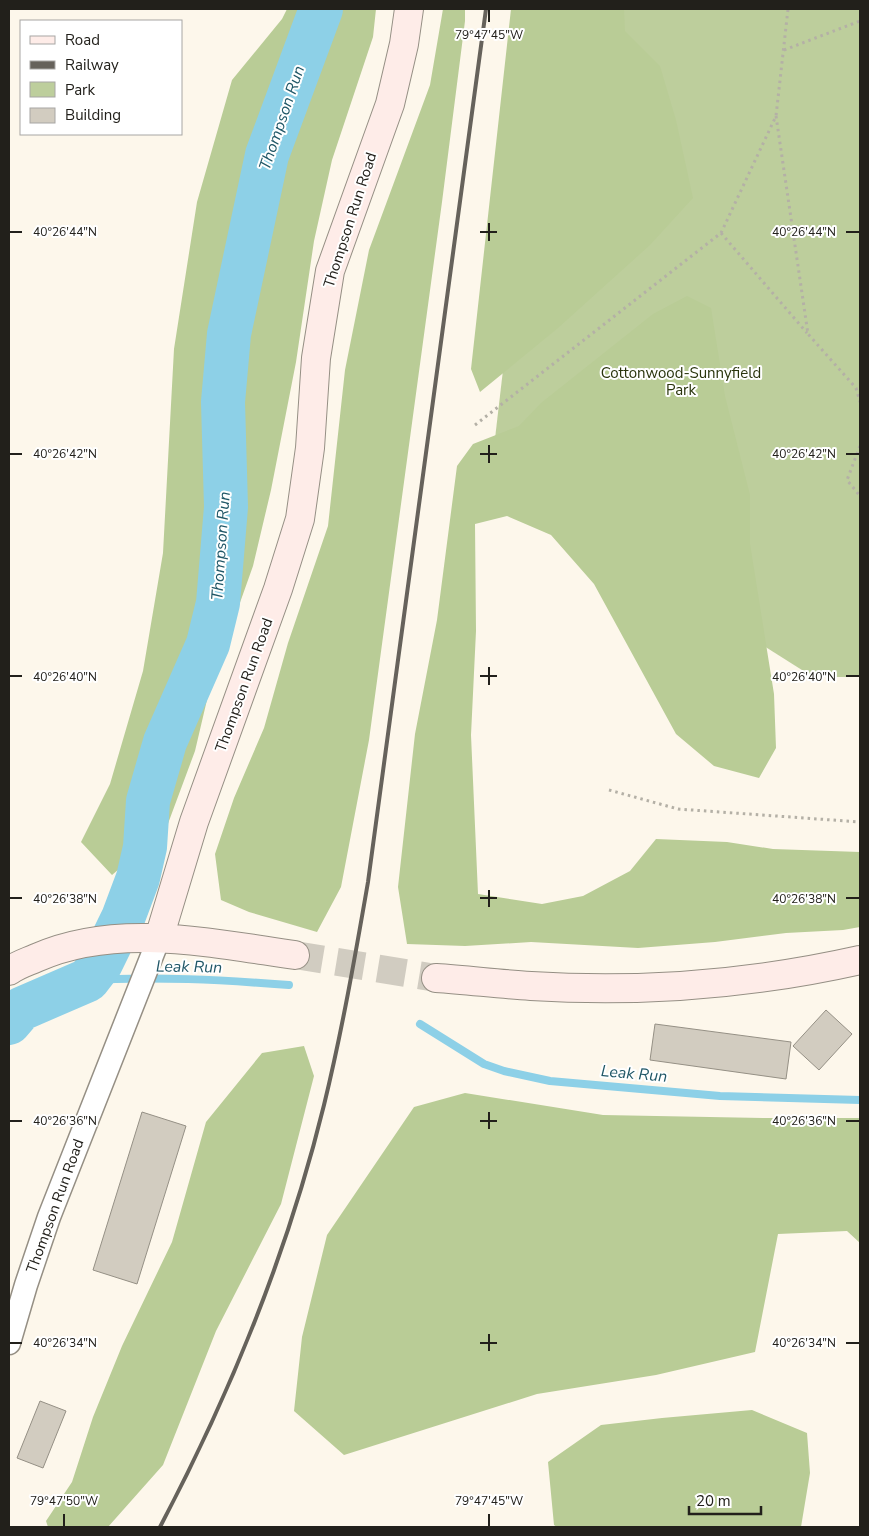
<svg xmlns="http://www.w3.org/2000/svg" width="869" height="1536" viewBox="0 0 869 1536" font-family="'Nunito Sans',sans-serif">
  <rect width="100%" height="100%" fill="#fdf7eb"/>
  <path fill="#bdce9c" d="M545 9H860V677H813L491 473Z"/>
  <path fill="#b9cc96" d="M287 9H376L373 37 332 160 314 241 296 362 271 490 253 566 210 687 195 751 166 829 112 875 81 842 110 784 143 671 163 553 174 349 197 202 232 80 282 19Z
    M443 9H465V21L442 202 369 740 341 887 317 932 249 912 221 900 215 854 234 798 264 728 288 643 328 526 345 370 369 250 430 85Z
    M511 9H624L625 31 660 66 676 120 693 198 650 245 558 328 480 392 471 369Z
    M687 296 711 308 725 396 750 495V544L774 694 776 748 759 778 714 766 676 734 594 584 551 535 507 516 475 524 476 631 471 735 478 894 542 904 583 896 630 871 656 839 727 842 773 849 860 852V927L843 930 786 933 715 942 638 948 531 942 465 946 407 944 398 887 415 734 437 620 457 466 473 444 519 426 541 403 653 314Z
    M304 1046 314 1076 281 1204 216 1331 163 1465 108 1527H48L46 1521 72 1482 93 1417 122 1346 172 1242 206 1122 262 1053Z
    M465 1093 603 1115 763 1118H860V1243L847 1231 778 1234 755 1352 656 1375 537 1394 344 1455 294 1411 302 1337 327 1235 414 1107Z
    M752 1410 807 1433 810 1473 801 1527H557L554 1525 548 1462 601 1425 662 1418Z"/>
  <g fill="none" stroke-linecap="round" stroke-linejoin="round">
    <path stroke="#8dd0e7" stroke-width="8" d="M88 980C155 976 222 980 289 985
      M420 1024 484 1064 504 1071 550 1081 720 1096 860 1100"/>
    <path stroke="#8dd0e7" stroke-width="44" d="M9 1023 21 1009 88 980 101 963 123 918 138 878 145 847 148 801 165 742 208 644 218 603 226 507 223 402 229 334 267 155 321 9"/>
  </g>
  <path fill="#d2ccc0" stroke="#959085" d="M826 1010 852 1034 819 1070 793 1046Z
    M655 1024 791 1042 786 1079 650 1060Z
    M142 1112 186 1126 137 1284 93 1270Z
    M40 1401 66 1411 43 1468 17 1458Z"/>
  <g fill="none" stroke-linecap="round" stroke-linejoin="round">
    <path stroke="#d1ccc1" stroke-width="28" stroke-dasharray="28 14" stroke-linecap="butt" d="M295 955 436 978"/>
    <defs>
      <path id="street" d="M9 1343 26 1285 49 1217 159 938"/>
      <path id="secondary" d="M159 938 194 822 278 589 300 519 310 448 316 358 330 271 390 104 404 44 409 9
        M9 971C17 965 27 962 36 958 116 922 211 943 295 955
        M436 978C467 980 499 984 531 986 641 993 753 984 860 960"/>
    </defs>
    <use href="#street" stroke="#958f84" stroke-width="25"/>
    <use href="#secondary" stroke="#958f84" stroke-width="30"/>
    <path stroke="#b4b0a6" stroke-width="3" stroke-dasharray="2.5 4" stroke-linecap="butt" d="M784 50 860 21
      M776 116 808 334 856 388 860 402
      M721 233 807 333
      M475 425 721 233 776 116 788 9
      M860 446 847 480 860 496
      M609 790 678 809 860 822"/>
    <use href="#street" stroke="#fff" stroke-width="22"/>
    <use href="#secondary" stroke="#feece8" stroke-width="28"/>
    <path stroke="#66625b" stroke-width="4" d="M160 1527C230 1394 288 1252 324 1105 342 1031 355 957 368 882L486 9"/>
  </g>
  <path fill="none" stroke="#22201b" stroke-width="2" d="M489 10V22M489 223V241M10 232H22M480 232H497M846 232H859M489 445V463M10 454H22M480 454H497M846 454H859M489 667V685M10 676H22M480 676H497M846 676H859M489 890V907M10 898H22M480 898H497M846 898H859M489 1112V1129M10 1121H22M480 1121H497M846 1121H859M489 1334V1351M10 1343H22M480 1343H497M846 1343H859M64 1514V1526M489 1514V1526"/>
  <g text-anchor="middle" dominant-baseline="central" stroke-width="4" stroke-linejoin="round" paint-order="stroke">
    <g font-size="15" fill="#22201b" stroke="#fff">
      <text transform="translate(350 220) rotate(-72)">Thompson Run Road</text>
      <text transform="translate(244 685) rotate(-70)">Thompson Run Road</text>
      <text transform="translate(55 1206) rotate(-70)">Thompson Run Road</text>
    </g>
    <g font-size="15" fill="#2a350d" stroke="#fff">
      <text x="681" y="373">Cottonwood-Sunnyfield<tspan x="681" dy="17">Park</tspan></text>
    </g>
    <g font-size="16" font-style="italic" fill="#205767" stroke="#fff">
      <text transform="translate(282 118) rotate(-71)">Thompson Run</text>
      <text transform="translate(221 546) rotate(-86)">Thompson Run</text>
      <text transform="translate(189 967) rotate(1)">Leak Run</text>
      <text transform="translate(634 1074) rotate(5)">Leak Run</text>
    </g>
  </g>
  <g font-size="12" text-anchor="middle" fill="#22201b" stroke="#fff" stroke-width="4" stroke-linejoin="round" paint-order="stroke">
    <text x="489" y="39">79°47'45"W</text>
    <text x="65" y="236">40°26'44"N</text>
    <text x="804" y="236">40°26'44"N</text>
    <text x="65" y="458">40°26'42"N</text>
    <text x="804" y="458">40°26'42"N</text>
    <text x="65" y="681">40°26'40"N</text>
    <text x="804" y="681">40°26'40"N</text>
    <text x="65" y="903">40°26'38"N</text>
    <text x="804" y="903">40°26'38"N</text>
    <text x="65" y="1125">40°26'36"N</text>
    <text x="804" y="1125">40°26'36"N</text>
    <text x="65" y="1347">40°26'34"N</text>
    <text x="804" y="1347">40°26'34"N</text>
    <text x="64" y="1505">79°47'50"W</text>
    <text x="489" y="1505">79°47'45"W</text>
  </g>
  <rect width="869" height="1536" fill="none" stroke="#22201b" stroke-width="20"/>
  <rect x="20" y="20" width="162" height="115" fill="#ffffff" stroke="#a7a6a4"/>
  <rect x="30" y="36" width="25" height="8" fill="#feece8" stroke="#a7a6a4"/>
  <text x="65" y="45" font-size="15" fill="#22201b">Road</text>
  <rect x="30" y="61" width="25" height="8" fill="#66625b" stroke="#a7a6a4"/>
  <text x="65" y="70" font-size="15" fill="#22201b">Railway</text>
  <rect x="30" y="82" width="25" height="15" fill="#bdce9c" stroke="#a7a6a4"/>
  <text x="65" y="95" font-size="15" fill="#22201b">Park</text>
  <rect x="30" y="108" width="25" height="15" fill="#d2ccc0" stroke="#a7a6a4"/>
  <text x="65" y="120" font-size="15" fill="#22201b">Building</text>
  <path d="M689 1506v8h72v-8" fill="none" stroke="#22201b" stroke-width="2.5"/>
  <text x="696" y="1506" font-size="15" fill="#22201b" stroke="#ffffff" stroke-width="4" paint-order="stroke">20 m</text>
</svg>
